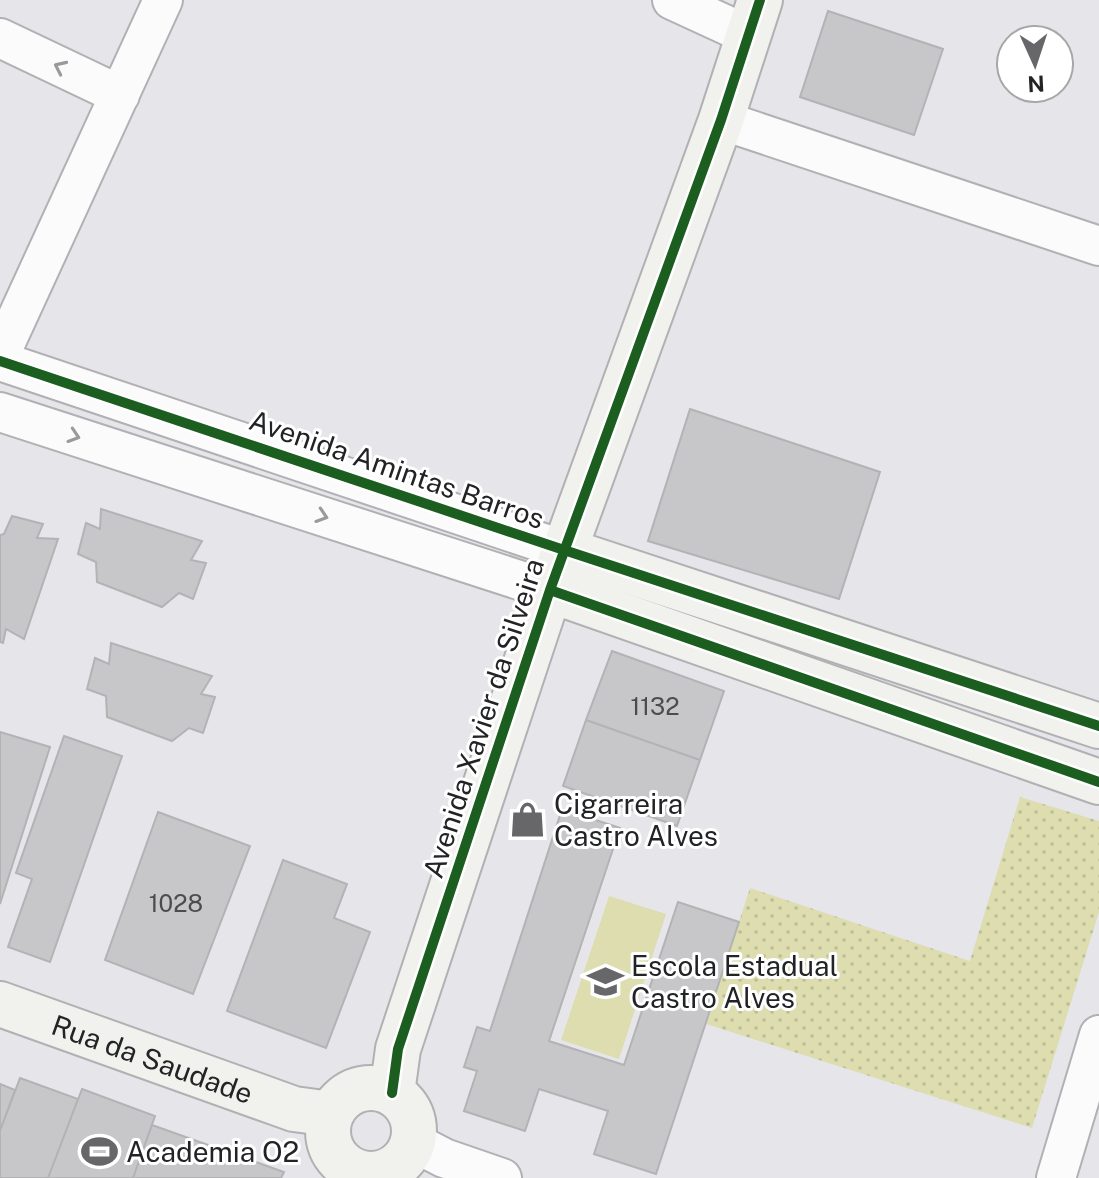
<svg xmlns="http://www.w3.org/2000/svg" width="1099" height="1178" viewBox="0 0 1099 1178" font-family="'Public Sans',sans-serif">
  <defs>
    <pattern id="grass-dots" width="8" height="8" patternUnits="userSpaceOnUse" patternTransform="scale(2)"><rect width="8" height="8" fill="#ddddb0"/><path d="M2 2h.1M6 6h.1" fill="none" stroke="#bdbd97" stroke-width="1.8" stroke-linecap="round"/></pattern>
  </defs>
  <rect width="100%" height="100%" fill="#e6e6ea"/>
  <path fill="url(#grass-dots)" d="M1020 797 1099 821V912L1032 1128 706 1024 750 888 970 961Z"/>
  <path fill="#ddddb0" d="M609 896 666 914 619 1059 561 1040Z"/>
  <path fill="#c7c7ca" stroke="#b3b3b6" stroke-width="2" d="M828 11 943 49 914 135 800 97Z
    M690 409 880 472 839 599 648 541Z
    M101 509 202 541 191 560 206 563 193 599 179 593 162 607 97 582 96 562 78 554 86 523 100 529Z
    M12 516 43 524 37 538 58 539 24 639 6 629 3 643 0 642V535L4 534Z
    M111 643 212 676 201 694 215 697 203 733 189 728 172 741 107 717 106 696 87 689 95 658 109 664Z
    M612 651 724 691 700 760 586 720Z
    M586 720 700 760 677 826 563 786Z
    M0 732 50 747 0 904Z
    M64 736 122 756 50 962 8 947 32 879 16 873Z
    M562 809 620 828 549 1041 624 1065 678 902 739 922 656 1174 594 1154 608 1111 539 1089 525 1131 464 1111 477 1071 464 1067 477 1027 490 1031Z
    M158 812 250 846 193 994 105 960Z
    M283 860 347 884 334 918 370 932 326 1048 227 1011Z
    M20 1078 78 1099 48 1178H0V1131Z
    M0 1084 15 1090 0 1131Z
    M82 1089 155 1116 133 1178H48Z
    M152 1125 284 1172 281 1178H133Z"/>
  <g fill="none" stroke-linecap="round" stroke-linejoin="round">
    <defs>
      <path id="street" d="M672 0 748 35
        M0 38 120 95
        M721 120 1099 246
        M0 355 163 0
        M0 361 564 550
        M0 412 550 590
        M413 1142 444 1158 502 1178
        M1056 1178 1099 1035"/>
      <g id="secondary">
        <path d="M564 550 1099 726"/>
        <path d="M550 590 1099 782"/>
        <path id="s1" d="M0 1004 294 1109 331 1114"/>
        <circle cx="371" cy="1131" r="43"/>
        <path d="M392 1093 398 1049 550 590 721 120 760 0"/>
      </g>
    </defs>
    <use href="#street" stroke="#b1b1b4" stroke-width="42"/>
    <use href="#secondary" stroke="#b1b1b4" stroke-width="48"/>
    <use href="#street" stroke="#fbfbfc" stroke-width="38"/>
    <use href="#secondary" stroke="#f1f1ee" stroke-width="44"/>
    <defs>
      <path id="cycleway" d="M0 361 564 550 1099 726
        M550 590 1099 782
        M392 1093 398 1049 550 590 721 120 760 0"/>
    </defs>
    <use href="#cycleway" stroke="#fff" stroke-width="15"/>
    <use href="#cycleway" stroke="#1b5e20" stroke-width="10"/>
  </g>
  <defs><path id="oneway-chevron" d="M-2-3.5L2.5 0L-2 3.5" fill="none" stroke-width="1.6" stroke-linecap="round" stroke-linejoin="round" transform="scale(2)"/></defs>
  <g stroke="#999a9b">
    <use href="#oneway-chevron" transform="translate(60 67) rotate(-155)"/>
    <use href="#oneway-chevron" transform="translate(74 436) rotate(18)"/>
    <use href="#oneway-chevron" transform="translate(322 516) rotate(18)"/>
  </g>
  <defs>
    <symbol id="shop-bare" viewBox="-9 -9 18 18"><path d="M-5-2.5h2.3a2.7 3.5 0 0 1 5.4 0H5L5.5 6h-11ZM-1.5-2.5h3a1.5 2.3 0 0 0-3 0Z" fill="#67676a" stroke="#fff" stroke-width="2.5" paint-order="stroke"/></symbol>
    <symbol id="school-bare" viewBox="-9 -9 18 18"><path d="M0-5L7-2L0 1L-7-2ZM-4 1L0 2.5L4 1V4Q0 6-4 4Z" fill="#67676a" stroke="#fff" stroke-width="2.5" paint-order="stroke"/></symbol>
    <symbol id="stadium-bare" viewBox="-9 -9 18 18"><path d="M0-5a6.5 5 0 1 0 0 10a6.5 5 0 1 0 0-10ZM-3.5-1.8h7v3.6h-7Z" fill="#67676a" stroke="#fff" stroke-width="2.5" paint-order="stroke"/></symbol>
  </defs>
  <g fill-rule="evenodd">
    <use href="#shop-bare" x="502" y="794" width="51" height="51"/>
    <use href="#school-bare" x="580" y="956" width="51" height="51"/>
    <use href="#stadium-bare" x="74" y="1126" width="51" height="51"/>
  </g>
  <g text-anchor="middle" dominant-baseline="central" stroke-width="6" stroke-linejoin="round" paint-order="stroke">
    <g font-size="24" fill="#4b4c4e">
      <text x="655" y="706">1132</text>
      <text x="176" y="903">1028</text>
    </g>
    <g font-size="28" fill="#222325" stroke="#fff">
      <text transform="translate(397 469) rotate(19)">Avenida Amintas Barros</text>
      <text transform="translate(483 718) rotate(-72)">Avenida Xavier da Silveira</text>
      <text stroke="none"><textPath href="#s1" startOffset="162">Rua da Saudade</textPath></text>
    </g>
    <g font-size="28" fill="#222325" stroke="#fff" text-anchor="start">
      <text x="554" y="803">Cigarreira<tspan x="554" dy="32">Castro Alves</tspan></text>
      <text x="631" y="965">Escola Estadual<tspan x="631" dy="32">Castro Alves</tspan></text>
      <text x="126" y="1151">Academia O2</text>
    </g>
  </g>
  <g transform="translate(1035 64) rotate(177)"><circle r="38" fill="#ffffff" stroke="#a7a7a8" stroke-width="2"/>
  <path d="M0-6L14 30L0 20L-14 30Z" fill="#67676a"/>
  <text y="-12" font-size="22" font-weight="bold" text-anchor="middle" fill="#222325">N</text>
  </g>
</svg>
